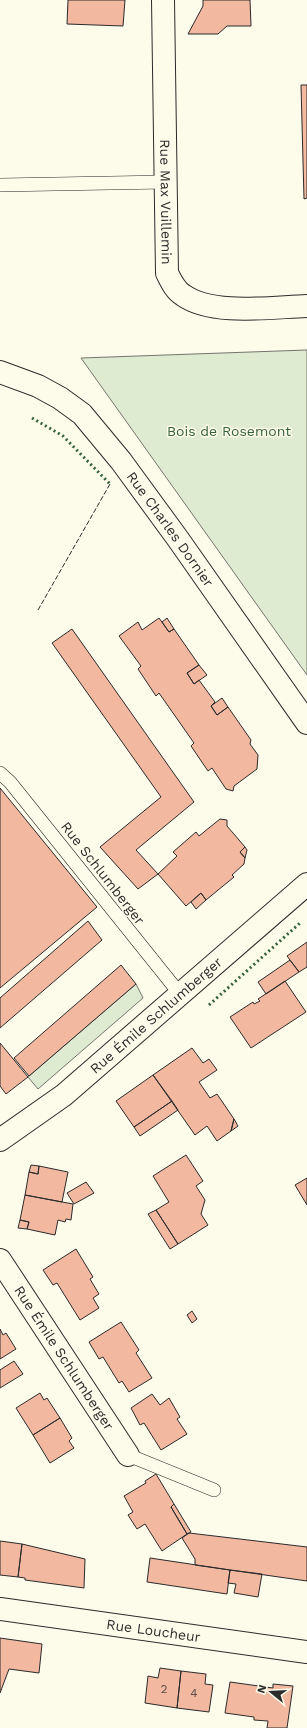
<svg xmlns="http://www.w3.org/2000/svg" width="307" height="1728" viewBox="0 0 307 1728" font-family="'Work Sans',sans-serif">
  <rect width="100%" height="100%" fill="#fdfbea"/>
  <path fill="#deebd1" stroke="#74746e" d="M307 350V675L81 358Z
    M136 984 143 998 38 1089 28 1077Z"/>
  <path fill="#f2b8a0" stroke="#2b2b2b" d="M68 0H125L123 26 67 24Z
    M203 0H250L251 26H227L218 34H188L203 6Z
    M301 85H307V198L304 199Z
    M159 618 169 632 174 629 199 665 187 673 194 684 199 680 215 702 211 706 217 715 228 707 251 740 250 744 258 755 257 769 234 786 233 791 226 789 212 768 208 771 191 746 194 743 159 693 156 696 138 669 141 666 119 636 138 622 142 630Z
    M167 618 174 629 169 632 162 622Z
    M72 629 194 802 136 850 158 874 138 889 100 847 161 797 52 643Z
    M199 665 207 675 194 684 187 673Z
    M222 698 228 707 217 715 211 706Z
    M0 788 97 907 0 988Z
    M220 819 227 820V826L245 847 240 852 245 858 244 864 232 875 234 877 206 900 201 893 186 906 158 874 177 856 173 852 196 832 199 836Z
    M245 847 247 850 245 858 240 852Z
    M201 893 206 900 196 909 191 902Z
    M88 921 102 940 0 1028V998Z
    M307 942V967L299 972 287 956Z
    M290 960 299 972 266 994 258 982Z
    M121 965 136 984 29 1076 14 1058Z
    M285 981 306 1012 251 1048 230 1017 253 1002 254 1004 260 1001 258 999Z
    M0 1043 28 1077 6 1094 0 1086Z
    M192 1048 203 1063 209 1059 217 1070 199 1082 210 1098 217 1094 234 1119 231 1131 217 1141 207 1126 195 1135 153 1075Z
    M153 1075 172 1101 134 1127 116 1101Z
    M172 1101 178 1110 140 1136 134 1127Z
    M234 1119 238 1126 231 1131Z
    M186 1155 203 1181 196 1186 205 1200 201 1214 208 1225 178 1244 156 1210 169 1202 153 1176Z
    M31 1165 39 1166 38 1174 29 1172Z
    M39 1166 68 1172 62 1202 25 1195 29 1172 38 1174Z
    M307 1178V1205L295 1185Z
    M86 1182 94 1193 74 1204 67 1193Z
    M25 1195 73 1204 71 1220 66 1219 65 1222 58 1220 55 1235 27 1229 29 1222 20 1220Z
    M156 1210 178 1244 170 1249 148 1214Z
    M20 1220 29 1222 27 1229 18 1228Z
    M76 1249 93 1277 90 1279 99 1294 93 1298 99 1308 80 1320 57 1283 53 1285 43 1270Z
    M192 1311 197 1319 192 1323 187 1315Z
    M121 1322 139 1350 136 1353 152 1378 129 1392 122 1381 119 1383 103 1357 99 1359 89 1342Z
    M0 1329 3 1335 6 1333 16 1349 0 1359Z
    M14 1361 23 1374 0 1388V1370Z
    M40 1393 44 1400 47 1398 60 1418 33 1435 16 1408Z
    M152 1394 160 1405 169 1398 180 1417 177 1419 187 1434 161 1450 144 1423 140 1425 131 1408Z
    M60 1418 72 1438 69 1441 74 1448 50 1463 33 1435Z
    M156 1474 174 1504 171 1507 187 1534 162 1551 145 1524 137 1529 128 1515 133 1512 124 1496 146 1483 145 1481Z
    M174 1504 191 1532 187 1534 171 1507Z
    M189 1533 307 1547V1581L195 1565V1559L182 1538Z
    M0 1541 22 1544 18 1577 0 1575Z
    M22 1544 85 1559 84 1588 25 1580V1578L18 1577Z
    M150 1558 230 1570 227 1594 147 1582Z
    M230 1570 262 1574 258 1597 234 1593 236 1584 228 1583Z
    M0 1638 42 1644 39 1673 9 1669 0 1693Z
    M160 1668 181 1671 177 1708 145 1703 148 1676 158 1678Z
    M181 1671 206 1674 205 1684 213 1685 209 1712 177 1708Z
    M230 1682 273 1688V1684L293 1686 287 1728H267L268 1721 254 1720V1717L225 1713Z"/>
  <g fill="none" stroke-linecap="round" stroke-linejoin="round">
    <defs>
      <path id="service" d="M0 185 165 182
        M0 773 10 782 180 994
        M128 1455 214 1490"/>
      <g id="minor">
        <path id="s1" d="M163 0 167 273C171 281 175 290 183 295 212 316 272 307 307 306"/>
        <path id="s2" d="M0 372 38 386 60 398 82 414 121 461 178 539 307 723"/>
        <path id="s3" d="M0 1140 64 1095 307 884"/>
        <path id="s4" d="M0 1260 128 1455"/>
        <path id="s5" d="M0 1609 307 1652"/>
      </g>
    </defs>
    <use href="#service" stroke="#2b2b2b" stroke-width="14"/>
    <use href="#minor" stroke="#2b2b2b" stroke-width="24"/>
    <use href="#service" stroke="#fdfbea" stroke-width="13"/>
    <use href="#minor" stroke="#fdfbea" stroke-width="22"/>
    <path stroke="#34623c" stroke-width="3" stroke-dasharray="2 3" stroke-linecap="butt" d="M32 418 63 436 110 484
      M209 1005 300 923"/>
    <path stroke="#2b2b2b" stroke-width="1" stroke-dasharray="5 2" stroke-linecap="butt" d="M38 610 110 484"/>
  </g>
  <g text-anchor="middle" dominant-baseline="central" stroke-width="3" stroke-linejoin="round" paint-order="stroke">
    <g font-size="12" fill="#5d4e48">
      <text x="164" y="1689">2</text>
      <text x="194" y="1693">4</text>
    </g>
    <g font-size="14" fill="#2b2b2b" stroke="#fdfbea">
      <text stroke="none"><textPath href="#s1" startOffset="202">Rue Max Vuillemin</textPath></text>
      <text stroke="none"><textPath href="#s2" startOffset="238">Rue Charles Dornier</textPath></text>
      <text transform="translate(103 873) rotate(52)">Rue Schlumberger</text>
      <text stroke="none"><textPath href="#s3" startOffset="200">Rue Émile Schlumberger</textPath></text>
      <text stroke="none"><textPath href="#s4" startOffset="117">Rue Émile Schlumberger</textPath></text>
      <text stroke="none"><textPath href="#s5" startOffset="155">Rue Loucheur</textPath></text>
    </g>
    <g font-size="14" fill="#34623c" stroke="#fdfbea">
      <text x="229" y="431">Bois de Rosemont</text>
    </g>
  </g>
  <g transform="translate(271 1692) rotate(288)" stroke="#fdfbea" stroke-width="3" paint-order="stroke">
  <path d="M0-3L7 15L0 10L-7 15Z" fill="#2b2b2b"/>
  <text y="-6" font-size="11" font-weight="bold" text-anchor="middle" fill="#2b2b2b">N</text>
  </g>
</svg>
